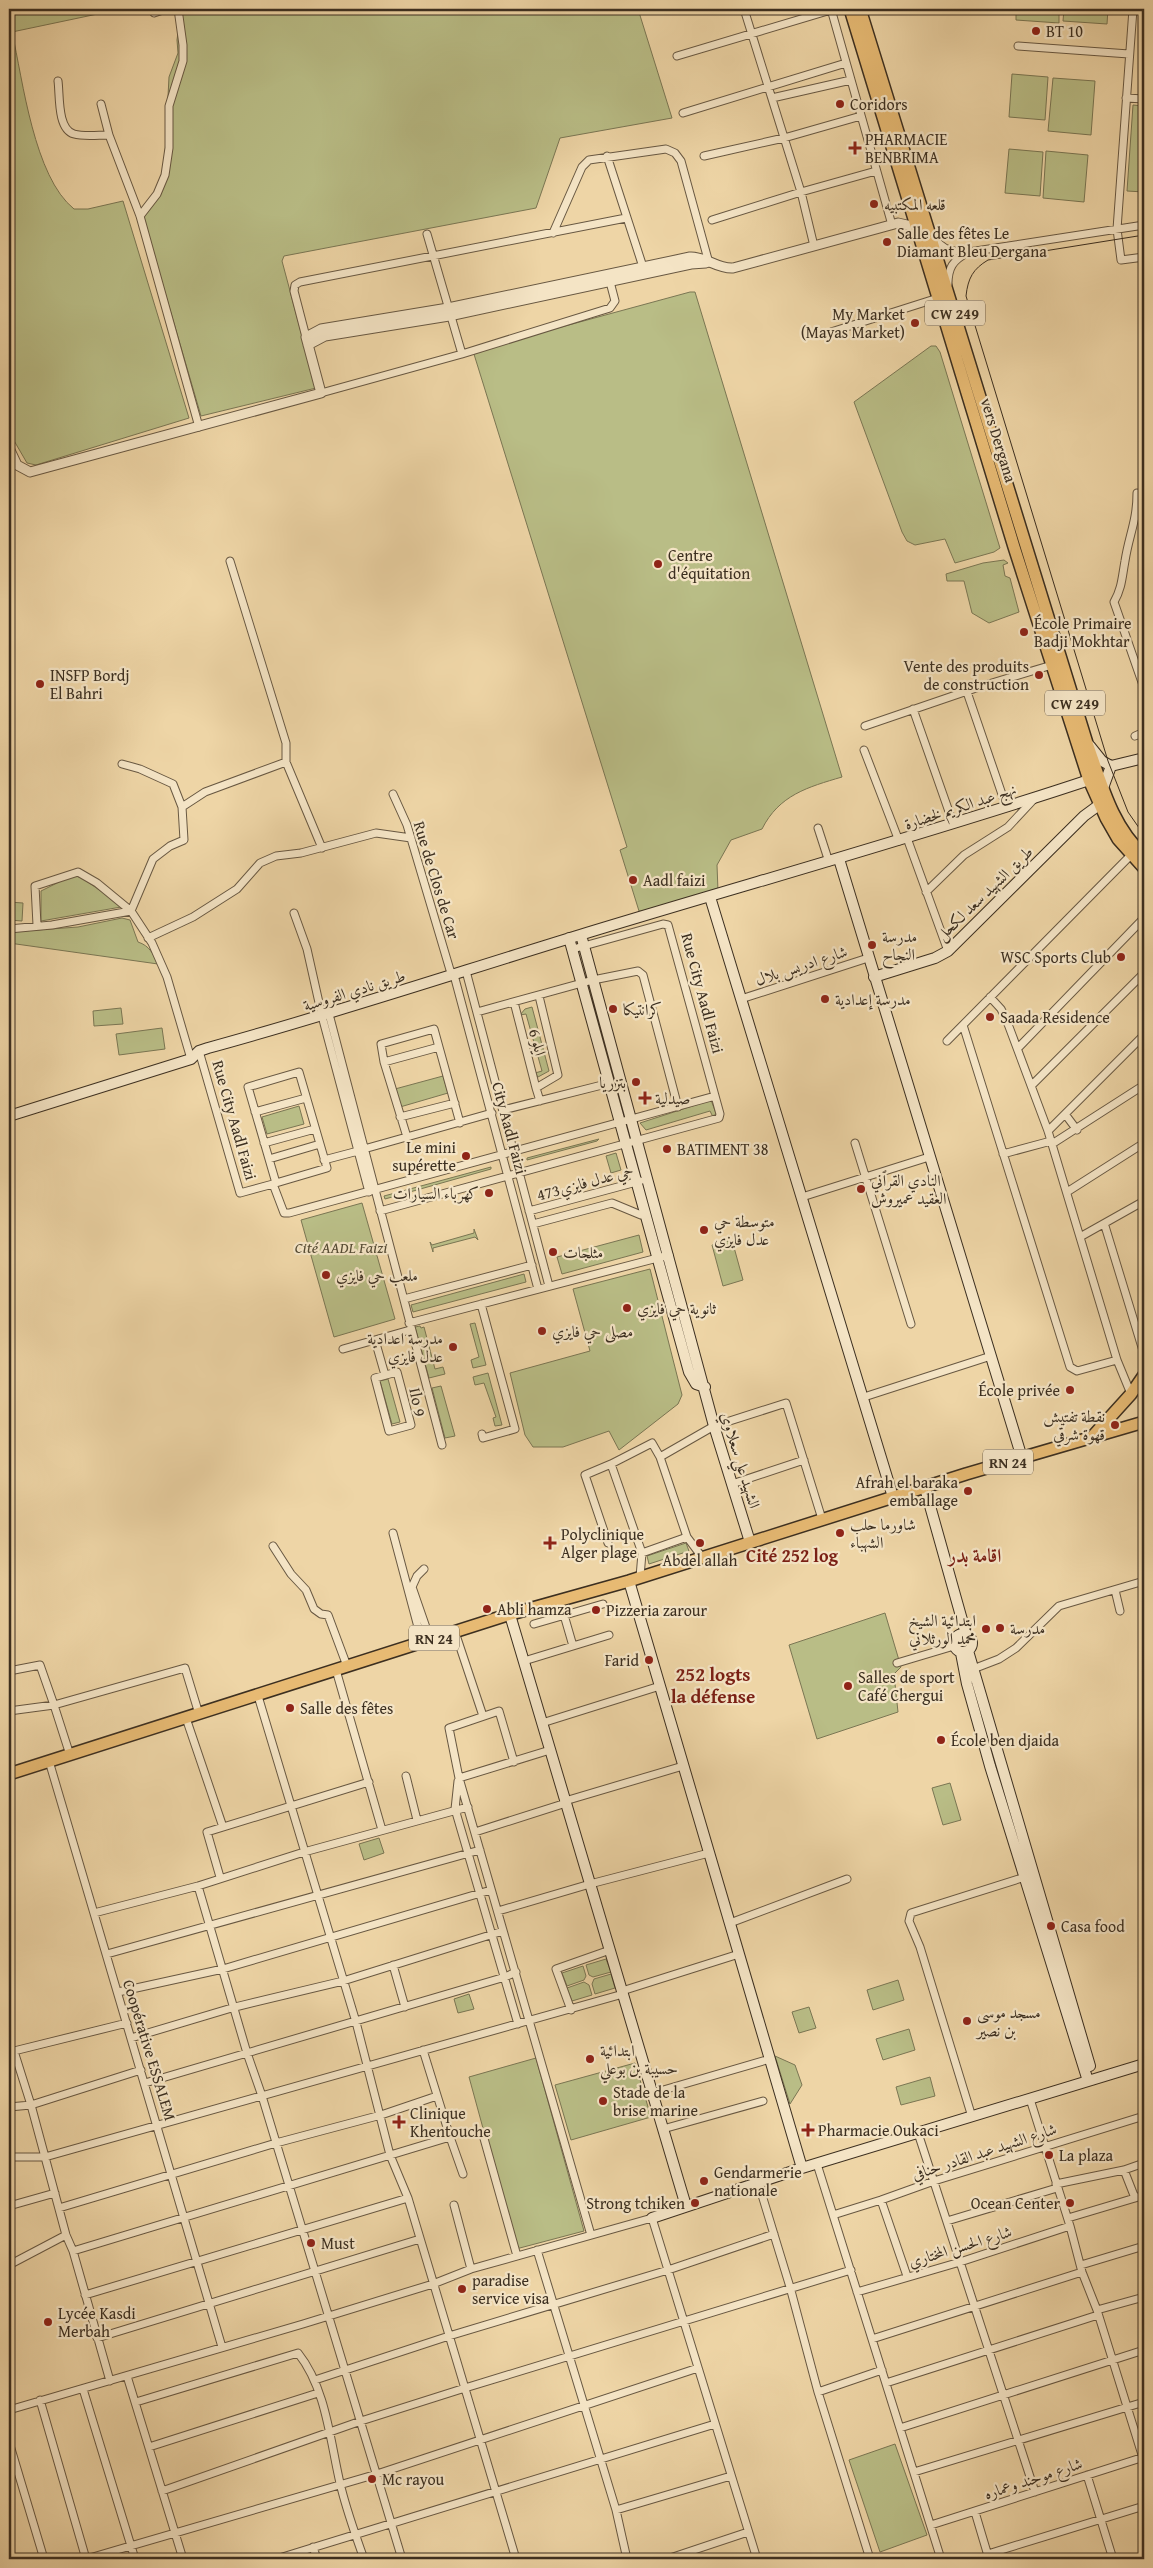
<svg xmlns="http://www.w3.org/2000/svg" width="1153" height="2568" viewBox="0 0 1153 2568" font-family="'Gentium Book Plus',Amiri,serif">
  <rect width="100%" height="100%" fill="#eed5a6"/>
  <filter id="stains"><feTurbulence type="fractalNoise" baseFrequency=".004" numOctaves="4"/><feColorMatrix values="0 0 0 0 .2 0 0 0 0 .09 0 0 0 0 .02 0 0 0 .5 -.17"/></filter>
  <radialGradient id="worn" r=".72"><stop offset=".6" stop-color="#630" stop-opacity="0"/><stop offset="1" stop-color="#630" stop-opacity=".3"/></radialGradient>
  <path fill="#b9bd86" stroke="#7a7653" d="M9 9H106L107 12 12 32C23 81 34 177 74 209H88L123 201 189 418 36 465 27 463 9 432Z
    M181 9H638L672 118 560 138 536 208 284 256 282 261 316 388 201 416 143 217 161 194 165 155 169 77 178 53 177 40Z
    M1016 9H1059V23L1016 20Z
    M1064 9H1108L1107 24 1063 21Z
    M1012 74 1048 77 1045 120 1009 117Z
    M1053 78 1095 81 1091 135 1048 131Z
    M1133 105 1144 106 1140 173H1144V192L1127 191Z
    M1009 149 1043 152 1040 196 1005 193Z
    M1046 151 1088 155 1084 202 1043 198Z
    M690 292H695L842 777C808 787 779 795 762 829L731 840 717 865 718 891 647 912 639 911 620 850 627 847 473 351Z
    M931 346H936L940 352 1000 548 994 552 955 563 945 539 915 545 907 541 902 532 854 402Z
    M1004 560 1008 563 1003 565 1005 576 1010 578 1019 612 989 623 972 613 964 581H947L946 574 983 563Z
    M76 876 82 878 121 905V907L41 921V891L67 878Z
    M9 902 23 903 22 921 9 920Z
    M122 918 130 920 138 942C150 946 153 954 158 964L9 943V932L78 927Z
    M532 1007 549 1071 538 1077 535 1073 542 1071 526 1014 520 1015 525 1009Z
    M121 1008 123 1024 94 1026 93 1011Z
    M162 1028 165 1049 119 1055 116 1034Z
    M443 1076 448 1093 400 1107 395 1089Z
    M711 1100 717 1116 713 1117 710 1111 646 1130 640 1123Z
    M299 1106 304 1124 267 1134 262 1117Z
    M599 1139 597 1141 527 1160V1158Z
    M616 1153 621 1170 611 1173 606 1156Z
    M491 1167V1169L385 1199 384 1196Z
    M362 1203 395 1319 334 1337 301 1220Z
    M474 1229 478 1240 475 1237 433 1248V1252L430 1242 432 1245 474 1233Z
    M639 1235 643 1252 562 1274 557 1257Z
    M732 1240 743 1280 723 1286 712 1245Z
    M650 1269 682 1395 678 1404 619 1450 609 1431 563 1447H533L525 1435 510 1373 590 1351 573 1289Z
    M524 1274 526 1282 413 1312 411 1305Z
    M475 1323 486 1365 473 1368 471 1360 479 1357 470 1324Z
    M420 1326 421 1328 424 1327 435 1369 443 1367 445 1374 429 1378 415 1327Z
    M488 1373 502 1425 495 1426 493 1418 496 1417 484 1383 475 1385 473 1377Z
    M388 1379 400 1422 392 1424 380 1381Z
    M441 1386 455 1436 445 1438 432 1388Z
    M686 1543 689 1551 649 1564 647 1556Z
    M885 1613 901 1667 894 1674 898 1712 817 1739 789 1645Z
    M950 1783 961 1820 943 1825 932 1788Z
    M379 1838 384 1853 364 1860 359 1844Z
    M606 1959 611 1972 593 1977 589 1975 586 1965Z
    M583 1966 586 1976 584 1980 567 1986 562 1973Z
    M611 1974 615 1988 595 1994 592 1984 594 1979Z
    M898 1980 904 2000 873 2010 867 1990Z
    M584 1982 589 1985 592 1995 572 2001 567 1988Z
    M469 1994 474 2009 458 2013 454 1999Z
    M809 2007 816 2028 799 2033 792 2012Z
    M909 2029 915 2050 883 2060 876 2039Z
    M775 2056 795 2065 802 2085 790 2104Z
    M536 2058 584 2231 516 2249 469 2077Z
    M635 2063 651 2117 571 2140 555 2085Z
    M930 2077 935 2096 901 2105 896 2087Z
    M895 2444 927 2535 880 2552 849 2460Z"/>
  <g fill="none" stroke-linecap="round" stroke-linejoin="round">
    <defs>
      <path id="minor" d="M744 9 801 192 814 246
        M831 9 892 225
        M1133 9 1117 229 1121 260 1144 257
        M154 13 166 9
        M1018 46 1129 54
        M677 56 831 10
        M58 81C60 95 57 129 74 134 84 137 98 135 109 135
        M772 98 851 80
        M1126 98 1144 99
        M101 104 109 135 140 216 199 427
        M683 113 846 63
        M607 156 643 267
        M704 156 784 138 861 116
        M140 216 157 194 165 175 169 148V106L183 61V45L178 9
        M712 220 801 192 876 171
        M553 233 582 167 589 160 666 149 675 153 681 161 709 263
        M427 234 462 354
        M933 237C944 251 952 252 969 252L1144 225
        M948 284C948 268 953 260 967 253
        M831 332 938 298
        M306 337 294 291 295 285 300 282 626 218
        M321 393 462 354 610 308 615 301 609 278
        M1137 493C1137 521 1129 535 1125 561 1122 577 1122 588 1114 602L1144 688
        M230 561 286 743V762
        M967 692 1006 806
        M913 709 953 823
        M865 726 982 686 1052 665
        M1135 736 1144 732
        M864 750 899 841
        M393 794 407 825 450 970 454 975 538 1289
        M182 807 205 792 286 762 322 848
        M818 828 829 862
        M907 838 948 951
        M926 892 964 855 1008 827 1035 798
        M294 913 307 949 322 1016 369 1192
        M37 925 35 886 78 872 97 883 131 911 153 859 170 846 184 840 182 807 173 784 140 769 122 764
        M9 929 52 925 131 911 152 943 167 977 191 1059
        M148 938 193 917 237 889 260 863 276 856 301 853 376 833 411 838
        M466 971 549 1286
        M539 996 558 1075 536 1088 540 1101
        M990 997 1001 1009 1008 1024 1048 1131 1117 1360 1131 1394
        M741 999 868 958
        M514 1002 536 1088
        M477 1012 593 980 638 971 643 975 678 1107
        M329 1014 442 1445
        M963 1025 1070 1367 1077 1371 1117 1360
        M947 1041 1131 855
        M1018 1048 1144 918
        M199 1051 240 1193 273 1184 276 1183 327 1168 299 1072 248 1087 276 1183
        M384 1062 439 1047
        M1032 1085 1144 973
        M503 1110 610 1083
        M255 1112 306 1098
        M1065 1114 1077 1130
        M400 1117 455 1103
        M1048 1131 1144 1035
        M407 1137 384 1062 381 1044 434 1029 460 1123
        M264 1143 315 1129
        M855 1143 911 1324
        M1052 1144 1144 1085
        M364 1149 492 1113
        M1003 1154 1051 1141
        M269 1159 320 1144
        M324 1160 358 1151
        M273 1184 284 1213H289L715 1096
        M1067 1192 1144 1143
        M802 1197 929 1157
        M380 1211 719 1118 720 1114 668 925 663 924 573 949
        M529 1211 640 1181
        M533 1224 612 1203 641 1215 646 1214
        M1105 1226 1144 1354
        M1080 1237 1144 1201
        M404 1299 532 1265
        M481 1304 515 1429 483 1438 482 1434
        M409 1323 669 1255
        M375 1340 385 1375
        M343 1349 410 1330
        M397 1372 411 1425 389 1431 375 1378Z
        M864 1397 991 1356
        M660 1457 714 1426 786 1403 822 1519
        M732 1484 804 1460
        M393 1533 422 1642
        M608 1543 585 1475 611 1464
        M273 1546 291 1574 306 1590 314 1609 321 1614 328 1615 347 1666
        M642 1553 687 1537
        M424 1569 417 1576 412 1587 430 1639
        M640 1577 642 1553 611 1464 652 1443 660 1457 687 1537 702 1557
        M1115 1590 1120 1611
        M564 1615 573 1646
        M534 1624 603 1604
        M455 1632 483 1716
        M524 1661 609 1635
        M897 1663 954 1646
        M973 1669 999 1659 1016 1648 1059 1606 1144 1581
        M336 1670 382 1830
        M9 1671 40 1665 54 1705 9 1711
        M258 1696 356 2022 390 2155 408 2198 516 2559
        M186 1718 223 1827
        M542 1723 660 1686
        M70 1755 54 1705 185 1668 199 1714
        M49 1761 222 2347
        M514 1762 499 1711 449 1728 459 1778 591 2235
        M406 1776 417 1820
        M459 1778 550 1750
        M458 1781 455 1809 518 2024
        M565 1801 683 1766
        M475 1832 566 1803
        M220 1877 207 1832 369 1782
        M198 1886 247 2053 262 2096 402 2559
        M498 1911 590 1884 709 1853
        M94 1913 198 1886 304 1852 468 1807
        M730 1923 847 1879
        M107 1954 480 1850
        M393 1965 405 2007
        M622 1991 739 1954
        M118 1992 223 1969 491 1890
        M571 2010 556 1969 610 1950
        M131 2038 235 2007 343 1981 503 1931
        M14 2051 127 2023
        M9 2053 14 2051 31 2105 141 2070
        M145 2083 505 1977 516 1972
        M653 2093 770 2059
        M1030 2099 1070 2226 1082 2272 1097 2310 1143 2458
        M9 2107 31 2105 66 2235 73 2251 110 2381
        M972 2117 920 1947 909 1921 911 1913 1025 1877
        M663 2129 763 2101
        M918 2133 1035 2492
        M483 2135 517 2256
        M450 2137 463 2174
        M9 2157H45L623 1994
        M817 2164 941 2559
        M758 2182 790 2287 818 2392 870 2559
        M1056 2184 1124 2170 1144 2163
        M1135 2198 1144 2195
        M881 2200 907 2276
        M454 2205 471 2269
        M9 2206 55 2193
        M59 2208 276 2143 381 2115 437 2096
        M833 2215 881 2200 934 2181 1144 2116
        M1068 2218 1135 2198 1124 2170
        M947 2221 1057 2188
        M537 2250 616 2510 627 2559
        M73 2251 450 2137 423 2050
        M9 2265 66 2235
        M1081 2265 1144 2246
        M857 2292 960 2262 1070 2226
        M85 2295 408 2198
        M1097 2310 1144 2297
        M97 2338 420 2239
        M872 2339 1082 2272
        M127 2376 183 2559
        M315 2380 449 2336 668 2270 774 2234
        M886 2383 1098 2315
        M83 2389 135 2559
        M818 2392 882 2370
        M40 2400 86 2559
        M136 2402 298 2353C326 2388 330 2440 340 2483 346 2509 355 2534 364 2559
        M9 2410 303 2324 433 2284 471 2269 652 2218 757 2559
        M900 2428 1144 2350
        M9 2442 44 2559
        M149 2447 318 2393
        M914 2472 1144 2402
        M1087 2475 1113 2559
        M162 2491 361 2421 465 2388 851 2270
        M616 2510 731 2476
        M975 2512 989 2559
        M931 2525 1144 2457
        M313 2547 317 2559
        M988 2554 1144 2506
        M86 2559 377 2474 698 2368
        M276 2559 715 2424
        M667 2559 748 2532"/>
      <path id="tertiary" d="M308 345 325 336 449 316 691 264 706 263
        M9 448 17 465 30 472 321 393 306 337 321 329 448 308 690 257C705 256 717 269 733 268L898 223 916 227"/>
      <path id="secondary" d="M1090 746 1102 761 1111 766 1144 758
        M1103 788 1111 766
        M839 859 1022 1458
        M710 897 893 1497
        M581 935 714 1426 750 1542
        M569 938 689 1372 696 1384 705 1387
        M874 977 935 958 948 951 1084 816 1099 805
        M9 1116 191 1059 199 1051 208 1048C333 1014 456 973 580 935 750 883 921 836 1089 780
        M925 1488 966 1634
        M629 1581 802 2168
        M510 1615 686 2206
        M954 1643a9 9 0 1 1 18 0a9 9 0 1 1-18 0Z
        M968 1651 1090 2066
        M961 1653 967 1684 990 1766 1088 2081
        M652 2218 802 2168 1144 2064"/>
      <path id="primary" d="M850 9 1014 547 1089 780 1106 818 1118 839 1144 868
        M860 9 1087 743C1101 782 1112 827 1144 855
        M1093 1436 1131 1394 1144 1375
        M9 1774 504 1616 629 1581 966 1474 1144 1422"/>
    </defs>
    <use href="#minor" stroke="#685842" stroke-width="9"/>
    <use href="#tertiary" stroke="#685842" stroke-width="11"/>
    <use href="#secondary" stroke="#3c2f20" stroke-width="12"/>
    <use href="#primary" stroke="#3c2f20" stroke-width="14"/>
    <use href="#minor" stroke="#f4e4c5" stroke-width="7"/>
    <use href="#tertiary" stroke="#f4e4c5" stroke-width="9"/>
    <use href="#secondary" stroke="#f4e4c5" stroke-width="10"/>
    <use href="#primary" stroke="#e7ba73" stroke-width="11"/>
    <path stroke="#3c2f20" stroke-width="1" d="M1144 235 988 260C973 269 968 278 966 296L1108 761 1128 812 1144 835"/>
  </g>
  <g fill="#8f2418" stroke="#f4e4c5" stroke-width="2">
    <circle cx="1036" cy="31" r="5"/>
    <circle cx="840" cy="104" r="5"/>
    <path d="M852.5 140.5h5v5h5v5h-5v5h-5v-5h-5v-5h5z"/>
    <circle cx="874" cy="204" r="5"/>
    <circle cx="887" cy="242" r="5"/>
    <circle cx="915" cy="323" r="5"/>
    <circle cx="658" cy="564" r="5"/>
    <circle cx="1024" cy="632" r="5"/>
    <circle cx="1039" cy="675" r="5"/>
    <circle cx="40" cy="684" r="5"/>
    <circle cx="633" cy="880" r="5"/>
    <circle cx="872" cy="945" r="5"/>
    <circle cx="1121" cy="957" r="5"/>
    <circle cx="825" cy="999" r="5"/>
    <circle cx="613" cy="1009" r="5"/>
    <circle cx="990" cy="1017" r="5"/>
    <circle cx="636" cy="1082" r="5"/>
    <path d="M642.5 1090.5h5v5h5v5h-5v5h-5v-5h-5v-5h5z"/>
    <circle cx="667" cy="1149" r="5"/>
    <circle cx="466" cy="1156" r="5"/>
    <circle cx="861" cy="1189" r="5"/>
    <circle cx="489" cy="1193" r="5"/>
    <circle cx="704" cy="1230" r="5"/>
    <circle cx="553" cy="1252" r="5"/>
    <circle cx="326" cy="1275" r="5"/>
    <circle cx="627" cy="1308" r="5"/>
    <circle cx="542" cy="1331" r="5"/>
    <circle cx="453" cy="1347" r="5"/>
    <circle cx="1070" cy="1390" r="5"/>
    <circle cx="1115" cy="1425" r="5"/>
    <circle cx="968" cy="1491" r="5"/>
    <circle cx="840" cy="1533" r="5"/>
    <path d="M547.5 1535.5h5v5h5v5h-5v5h-5v-5h-5v-5h5z"/>
    <circle cx="700" cy="1543" r="5"/>
    <circle cx="487" cy="1609" r="5"/>
    <circle cx="596" cy="1610" r="5"/>
    <circle cx="1000" cy="1628" r="5"/>
    <circle cx="986" cy="1629" r="5"/>
    <circle cx="649" cy="1660" r="5"/>
    <circle cx="848" cy="1686" r="5"/>
    <circle cx="290" cy="1708" r="5"/>
    <circle cx="941" cy="1740" r="5"/>
    <circle cx="1051" cy="1926" r="5"/>
    <circle cx="967" cy="2021" r="5"/>
    <circle cx="590" cy="2059" r="5"/>
    <circle cx="603" cy="2101" r="5"/>
    <path d="M396.5 2114.5h5v5h5v5h-5v5h-5v-5h-5v-5h5z"/>
    <path d="M805.5 2122.5h5v5h5v5h-5v5h-5v-5h-5v-5h5z"/>
    <circle cx="1049" cy="2155" r="5"/>
    <circle cx="704" cy="2181" r="5"/>
    <circle cx="695" cy="2203" r="5"/>
    <circle cx="1070" cy="2203" r="5"/>
    <circle cx="311" cy="2243" r="5"/>
    <circle cx="462" cy="2289" r="5"/>
    <circle cx="48" cy="2322" r="5"/>
    <circle cx="372" cy="2479" r="5"/>
  </g>
  <g text-anchor="middle" dominant-baseline="central" stroke-width="4.5" stroke-linejoin="round" paint-order="stroke">
    <g fill="#f4e4c5" stroke="#736552" stroke-width="1">
      <rect x="925" y="300.5" width="60" height="25" rx="4"/>
      <rect x="1045" y="690.5" width="60" height="25" rx="4"/>
      <rect x="983" y="1449.5" width="50" height="25" rx="4"/>
      <rect x="409" y="1625.5" width="50" height="25" rx="4"/>
    </g>
    <g font-size="15" font-weight="bold" fill="#3c2f20">
      <text x="955" y="313">CW 249</text>
      <text x="1075" y="703">CW 249</text>
      <text x="1008" y="1462">RN 24</text>
      <text x="434" y="1638">RN 24</text>
    </g>
    <g font-size="16" fill="#3c2f20" stroke="#f4e4c5" text-anchor="start">
      <text x="1046" y="31">BT 10</text>
      <text x="850" y="104">Coridors</text>
      <text x="865" y="139">PHARMACIE<tspan x="865" dy="18">BENBRIMA</tspan></text>
      <text x="884" y="204">قلعه المكتبيه</text>
      <text x="897" y="233">Salle des fêtes Le<tspan x="897" dy="18">Diamant Bleu Dergana</tspan></text>
      <text x="905" y="314" text-anchor="end">My Market<tspan x="905" dy="18">(Mayas Market)</tspan></text>
      <text x="668" y="555">Centre<tspan x="668" dy="18">d'équitation</tspan></text>
      <text x="1034" y="623">École Primaire<tspan x="1034" dy="18">Badji Mokhtar</tspan></text>
      <text x="1029" y="666" text-anchor="end">Vente des produits<tspan x="1029" dy="18">de construction</tspan></text>
      <text x="50" y="675">INSFP Bordj<tspan x="50" dy="18">El Bahri</tspan></text>
      <text x="643" y="880">Aadl faizi</text>
      <text x="882" y="936">مدرسة<tspan x="882" dy="18">النجاح</tspan></text>
      <text x="1111" y="957" text-anchor="end">WSC Sports Club</text>
      <text x="835" y="999">مدرسة إعدادية</text>
      <text x="623" y="1009">كرانتيكا</text>
      <text x="1000" y="1017">Saada Residence</text>
      <text x="626" y="1082" text-anchor="end">بتزريا</text>
      <text x="655" y="1098">صيدلية</text>
      <text x="456" y="1147" text-anchor="end">Le mini<tspan x="456" dy="18">supérette</tspan></text>
      <text x="677" y="1149">BATIMENT 38</text>
      <text x="871" y="1180">النادي القرٱني<tspan x="871" dy="18">العقيد عميروش</tspan></text>
      <text x="479" y="1193" text-anchor="end">كهرباء السيارات</text>
      <text x="714" y="1221">متوسطة حي<tspan x="714" dy="18">عدل فايزي</tspan></text>
      <text x="563" y="1252">مثلجات</text>
      <text x="336" y="1275">ملعب حي فايزي</text>
      <text x="637" y="1308">ثانوية حي فايزي</text>
      <text x="552" y="1331">مصلى حي فايزي</text>
      <text x="443" y="1338" text-anchor="end">مدرسة اعدادية<tspan x="443" dy="18">عدل فايزي</tspan></text>
      <text x="1060" y="1390" text-anchor="end">École privée</text>
      <text x="1105" y="1416" text-anchor="end">نقطة تفتيش<tspan x="1105" dy="18">قهوة شرقي</tspan></text>
      <text x="958" y="1482" text-anchor="end">Afrah el baraka<tspan x="958" dy="18">emballage</tspan></text>
      <text x="850" y="1524">شاورما حلب<tspan x="850" dy="18">الشهباء</tspan></text>
      <text x="561" y="1534">Polyclinique<tspan x="561" dy="18">Alger plage</tspan></text>
      <text x="700" y="1560" text-anchor="middle">Abdel allah</text>
      <text x="497" y="1609">Abli hamza</text>
      <text x="606" y="1610">Pizzeria zarour</text>
      <text x="976" y="1620" text-anchor="end">ابتدائية الشيخ<tspan x="976" dy="18">محمد الورثلاني</tspan></text>
      <text x="1010" y="1628">مدرسة</text>
      <text x="639" y="1660" text-anchor="end">Farid</text>
      <text x="858" y="1677">Salles de sport<tspan x="858" dy="18">Café Chergui</tspan></text>
      <text x="300" y="1708">Salle des fêtes</text>
      <text x="951" y="1740">École ben djaida</text>
      <text x="1061" y="1926">Casa food</text>
      <text x="977" y="2012">مسجد موسى<tspan x="977" dy="18">بن نصير</tspan></text>
      <text x="600" y="2050">ابتدائية<tspan x="600" dy="18">حسيبة بن بوعلي</tspan></text>
      <text x="613" y="2092">Stade de la<tspan x="613" dy="18">brise marine</tspan></text>
      <text x="410" y="2113">Clinique<tspan x="410" dy="18">Khentouche</tspan></text>
      <text x="818" y="2130">Pharmacie Oukaci</text>
      <text x="1059" y="2155">La plaza</text>
      <text x="714" y="2172">Gendarmerie<tspan x="714" dy="18">nationale</tspan></text>
      <text x="685" y="2203" text-anchor="end">Strong tchiken</text>
      <text x="1060" y="2203" text-anchor="end">Ocean Center</text>
      <text x="321" y="2243">Must</text>
      <text x="472" y="2280">paradise<tspan x="472" dy="18">service visa</tspan></text>
      <text x="58" y="2313">Lycée Kasdi<tspan x="58" dy="18">Merbah</tspan></text>
      <text x="382" y="2479">Mc rayou</text>
    </g>
    <g font-size="16" fill="#3c2f20" stroke="#f4e4c5">
      <text transform="translate(999 440) rotate(73)">vers Dergana</text>
      <text transform="translate(960 806) rotate(-18)">نهج عبد الكريم لخضارة</text>
      <text transform="translate(437 880) rotate(73)">Rue de Clos de Car</text>
      <text transform="translate(984 893) rotate(-44)">طريق الشهيد سعد لكحل</text>
      <text transform="translate(801 965) rotate(-18)">شارع ادريس بلال</text>
      <text transform="translate(354 990) rotate(-17)">طريق نادي الفروسية</text>
      <text transform="translate(703 993) rotate(75)">Rue City Aadl Faizi</text>
      <text transform="translate(538 1042) rotate(75)">ايلو 6</text>
      <text transform="translate(235 1120) rotate(74)">Rue City Aadl Faizi</text>
      <text transform="translate(510 1128) rotate(75)">City Aadl Faizi</text>
      <text transform="translate(585 1182) rotate(-15)">473حي عدل فايزي</text>
      <text transform="translate(418 1402) rotate(79)">Ilo 9</text>
      <text transform="translate(741 1460) rotate(73)">الشهيد علي سعلاوي</text>
      <text transform="translate(150 2050) rotate(73)">Coopérative ESSALEM</text>
      <text transform="translate(984 2151) rotate(-18)">شارع الشهيد عبد القادر حنافي</text>
      <text transform="translate(960 2246) rotate(-17)">شارع الحسن المختاري</text>
      <text transform="translate(1033 2478) rotate(-18)">شارع موحند وعماره</text>
    </g>
    <g font-size="16" font-style="italic" fill="#554b34" stroke="#f4e4c5">
      <text x="341" y="1247">Cité AADL Faizi</text>
    </g>
    <g font-size="18" font-weight="bold" fill="#7a1f14" stroke="#f4e4c5">
      <text x="792" y="1555">Cité 252 log</text>
    </g>
    <g font-size="19" font-weight="bold" fill="#7a1f14" stroke="#f4e4c5">
      <text x="975" y="1555">اقامة بدر</text>
      <text x="713" y="1674">252 logts<tspan x="713" dy="22">la défense</tspan></text>
    </g>
  </g>
  <rect width="1153" height="2568" fill="none" stroke="#eed5a6" stroke-width="30"/>
  <rect x="10" y="10" width="1133" height="2548" fill="none" stroke="#3c2f20" stroke-width="2.5"/>
  <rect x="15" y="15" width="1123" height="2538" fill="none" stroke="#3c2f20"/>
  <rect width="100%" height="100%" filter="url(#stains)"/>
  <rect width="100%" height="100%" fill="url(#worn)"/>
</svg>
